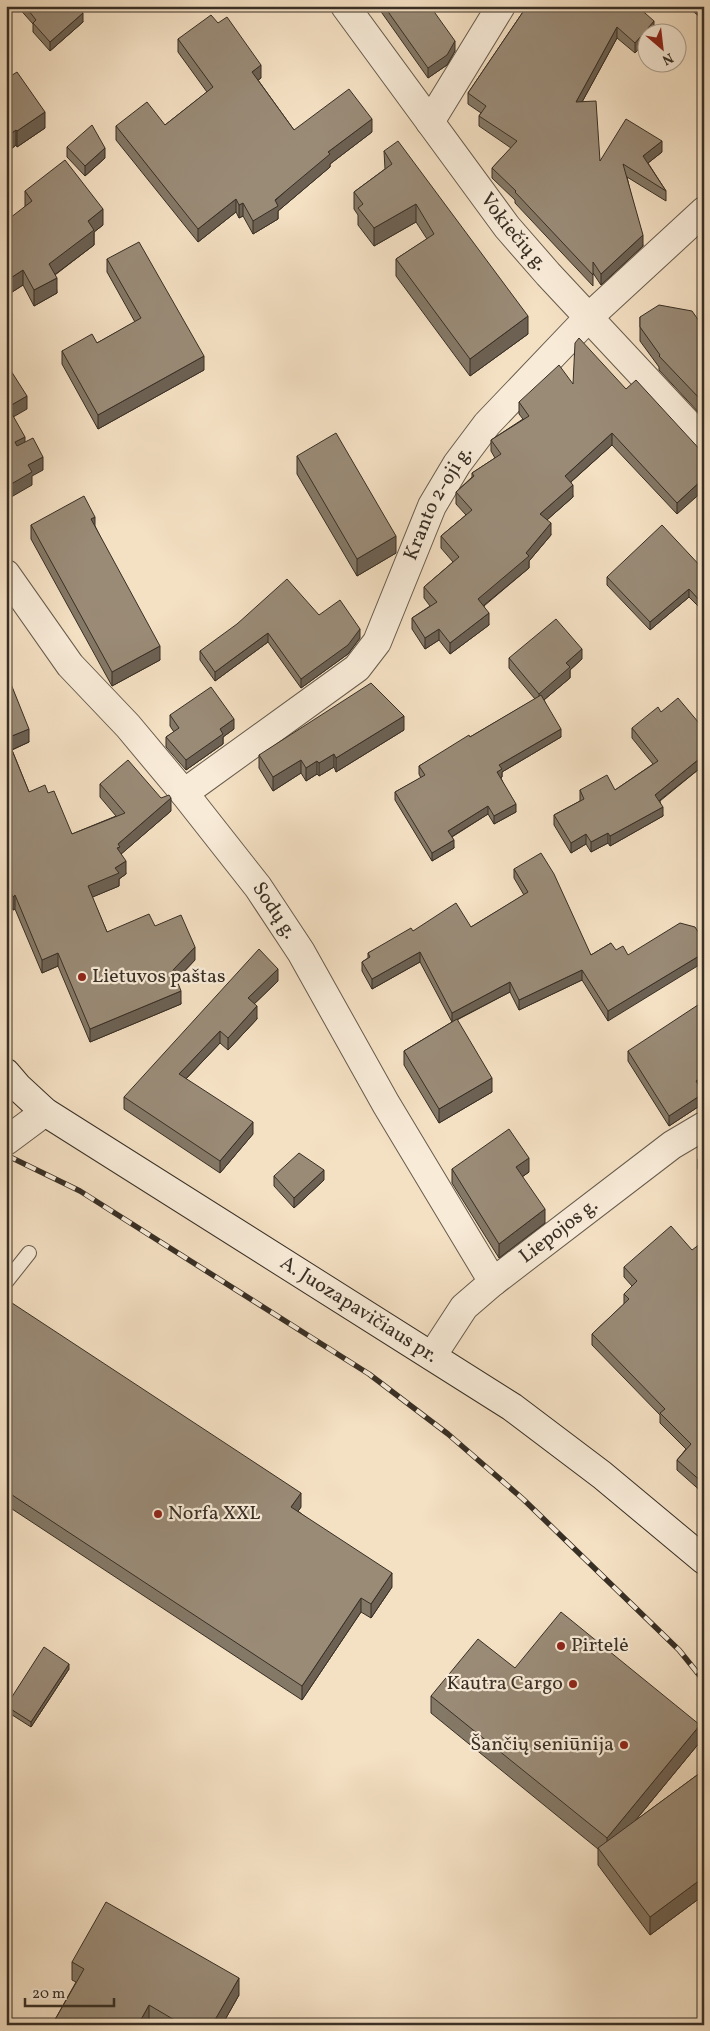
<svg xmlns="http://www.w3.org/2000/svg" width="710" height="2031" viewBox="0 0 710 2031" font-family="Vollkorn,serif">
  <rect width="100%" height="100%" fill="#f4e0c3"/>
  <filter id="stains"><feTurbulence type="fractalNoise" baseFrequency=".004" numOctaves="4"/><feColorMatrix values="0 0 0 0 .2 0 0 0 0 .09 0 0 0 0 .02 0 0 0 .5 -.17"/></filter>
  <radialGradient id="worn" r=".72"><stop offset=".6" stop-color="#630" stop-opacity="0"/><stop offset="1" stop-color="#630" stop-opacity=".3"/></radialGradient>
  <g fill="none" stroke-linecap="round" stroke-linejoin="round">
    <defs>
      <path id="service" d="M6 1282 29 1253"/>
      <g id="minor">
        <path id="s1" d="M345 6 507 227 548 274 704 441"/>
        <path d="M430 122 501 6"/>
        <path id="s2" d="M6 574 70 665 128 726 184 793 258 887 301 952 386 1104 493 1282"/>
        <path id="s3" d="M184 793 357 668 377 642 432 506 457 464 487 424 589 317 704 211"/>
        <path d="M6 1141 45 1112"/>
        <path id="s4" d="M432 1356 464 1307 493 1282 672 1145 704 1126"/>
      </g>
      <g id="secondary">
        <path id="s5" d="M6 1073 18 1087 45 1112 512 1407 602 1475 704 1560"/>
      </g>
    </defs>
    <use href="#service" stroke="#675b4c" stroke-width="16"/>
    <use href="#minor" stroke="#675b4c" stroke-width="30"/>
    <use href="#secondary" stroke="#382f25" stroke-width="30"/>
    <use href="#service" stroke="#f8ebd8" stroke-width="14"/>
    <use href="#minor" stroke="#f8ebd8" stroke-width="28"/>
    <use href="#secondary" stroke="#f8ebd8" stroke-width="28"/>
    <defs>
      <path id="rail" d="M6 1155 80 1191 369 1374 448 1434 523 1499 679 1650 704 1681"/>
    </defs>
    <use href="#rail" stroke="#382f25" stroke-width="5.5"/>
    <use href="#rail" stroke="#f8ebd8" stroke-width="4" stroke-dasharray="11" stroke-linecap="butt"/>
  </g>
  <path fill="#847866" stroke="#382f25" d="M17 6H77L83 22 50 51 33 32V24Z
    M377 6H430L455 51 447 65 428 78Z
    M527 6 654 32 635 53 617 38 582 102 600 161 662 152 648 163 666 191V201L627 177 643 246 601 285 593 273V286L515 203V200L492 178V168L511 148 479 126V116L481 113 468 104V93Z
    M686 6H704V20Z
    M218 23 261 78 258 80 294 130 372 132 330 164V167L278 211V219L253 234 243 216 239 218 236 212 198 242 116 140V126L165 125 207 92 178 52V39Z
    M6 79 45 128 17 147 16 145 6 153Z
    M67 147 105 158 85 176 67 157Z
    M384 151 528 334 470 376 396 276V259L427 239 416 222 374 246 358 225V215L354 209V192L385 169Z
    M25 191 103 225 94 232V245L55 275 57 293 34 306 23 285 6 296 25 206Z
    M107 259 204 370 98 429 62 364V351L97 343 135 322 107 272Z
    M640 317 704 328V411L700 414 659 370V367L640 341Z
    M573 384 626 389 704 454 677 514 612 445 571 482 573 497 547 520 551 535 529 561V568L484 606 489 625 450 654 439 640 425 649 412 629V618L430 606 424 598V587L453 562 441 548V536L466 515 456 504V492L472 477V473L495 458 491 451V440L523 419 519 414V402Z
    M297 456 396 553 357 576 297 474Z
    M31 525 95 526 160 660 112 686 31 539Z
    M704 570V607L701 609 689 597 650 630 607 585V577Z
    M319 615 360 638 348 654 301 688 268 642 215 681 200 660V651Z
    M509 658 582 659 570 670V678L544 700 561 737 502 772V777L501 778 516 812 494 824 488 814 452 837 454 848 432 861 395 800V792L421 778 419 774V766L470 737 535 699 509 668Z
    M6 680 29 742 12 750 29 792 48 793 72 834 116 816 100 797V784L171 811 121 854 126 874 119 879V886L92 897 107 932 155 926 195 960 177 979 181 1004 90 1042 58 966 42 973 15 909 13 910 6 893Z
    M170 715 234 729 223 737V744L186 770 166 747V737L174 732 170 726Z
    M632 728 704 765 660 801 663 816 610 846 608 843 591 852 586 844 571 853 554 825V815L580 801V790H615L653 764 632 738Z
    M404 730 336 772 334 767 319 776 317 774 306 781 301 773 273 791 259 768V755Z
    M514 869 591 955 611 943 608 1021 582 980 519 1010 510 992 457 1020 492 1092 439 1123 404 1065V1051L452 1022 420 962 372 989 362 971V962L368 958V953L413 931 471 927 524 895 514 878Z
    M278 981 254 1004 257 1019 228 1050 220 1043 186 1079 253 1134 220 1173 124 1109V1097Z
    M628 1051 701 1088 704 1092V1103L669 1126 628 1061Z
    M704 1155V1179L698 1169V1159Z
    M452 1169 529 1172 522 1177 545 1223 499 1258 452 1183Z
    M274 1176 324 1180 294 1208 274 1186Z
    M624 1267 704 1315V1494L677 1470V1460L686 1449 660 1423V1415L592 1345V1334L624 1304V1294L632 1286 624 1277Z
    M6 1312 301 1507 298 1511 392 1587 371 1618 361 1612 302 1700 6 1505Z
    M515 1668 700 1742 635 1821 704 1770V1895L650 1935 598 1865V1849L431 1713V1696Z
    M69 1669 31 1727 6 1711V1706Z
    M72 1962 239 1995 222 2025H152L149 2023 148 2025H52L76 1982 72 1980Z"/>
  <path fill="#6c6153" stroke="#382f25" d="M83 13V22L50 51V42Z
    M654 21V32H648V39L635 53V43Z
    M617 27V38L576 113V102Z
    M455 41V51L447 65 428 78V68Z
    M261 65V78L252 85V72Z
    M45 112V128L17 147V131Z
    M372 119V132L330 164V167L278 211V219L253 234V221L328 152Z
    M16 130V145L6 153V137Z
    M662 141V152L643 167V156Z
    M105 148V158L85 176V166Z
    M236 199V212L198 242V229Z
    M243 203V216L239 218V205Z
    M416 204V222L374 246V228Z
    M103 209V225L94 232V245L49 279V264L88 221Z
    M643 235V246L601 285V274Z
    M23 270V285L6 296V281Z
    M57 278V293L34 306V290Z
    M528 316V334L470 376V359Z
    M204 356V370L98 429V415Z
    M27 396V409L8 420V407Z
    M704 397V411L700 414V399Z
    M612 433V445L565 487V476Z
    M25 437V450L15 455V442Z
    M43 457V470L32 476V485L6 500V487L28 465Z
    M704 478V490L677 514V503Z
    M573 485V497L540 526V514Z
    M95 517V531L91 519Z
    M551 523V535L529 561V568L478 610V599L526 553Z
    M396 536V553L357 576V559Z
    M689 589V597L650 630V622Z
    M704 599V607L701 609V602Z
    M489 613V625L450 654V643Z
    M360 629V638L348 654 301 688V679Z
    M439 629V640L425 649V638Z
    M268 633V642L215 681V672Z
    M160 646V660L112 686V672Z
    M582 649V659L570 670V678L539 704V694L566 663Z
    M404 716V730L336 772V758Z
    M234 719V729L223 737V744L186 770V760L220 729Z
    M29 729V742L7 752V738Z
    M561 729V737L502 772V777L497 780V772L499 765Z
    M334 754V767L319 776V763Z
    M704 755V765L655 804V795Z
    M301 760V773L273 791V777Z
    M317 761V774L306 781V768Z
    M171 798V811L120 855 117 862 118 844Z
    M516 804V812L494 824V816Z
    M488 806V814L448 839V831Z
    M663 807V816L610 846V836Z
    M608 833V843L591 852V842Z
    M586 834V844L571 853V843Z
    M454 840V848L432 861V853Z
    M126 861V874L119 879V886L88 899V886Z
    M15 895V909L13 910V897Z
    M195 947V960L173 983V970Z
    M420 952V962L372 989V979Z
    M58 953V966L42 973V960Z
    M704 953V962L608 1021V1011Z
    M278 969V981L248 1010V998Z
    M582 970V980L519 1010V1000Z
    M510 982V992L452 1022V1013Z
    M181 991V1004L90 1042V1029Z
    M257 1006V1019L228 1050V1038Z
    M220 1031V1043L179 1086V1074Z
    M704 1076V1086L696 1091V1081Z
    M492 1078V1092L439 1123V1109Z
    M704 1093V1103L669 1126V1116Z
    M253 1122V1134L220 1173V1161Z
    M529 1158V1172L516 1181V1167Z
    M324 1170V1180L294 1208V1198Z
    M545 1209V1223L499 1258V1244Z
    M704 1304V1314L698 1319V1309Z
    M301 1493V1507L291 1521V1507Z
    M392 1573V1587L371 1618V1604Z
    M361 1598V1612L302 1700V1686Z
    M69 1664V1669L31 1727V1722Z
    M700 1725V1742L607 1855V1838Z
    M704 1877V1895L650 1935V1917Z
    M239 1978V1995L222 2025H212Z
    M149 2005V2023L148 2025H138Z"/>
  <path fill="#9a8b77" stroke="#382f25" d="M25 6H77L83 13 50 42 33 23 36 20Z
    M384 6H430L455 41 447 55 428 68Z
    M527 6H563L564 7V6H637L654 21 635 43 617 27 576 102 596 101 600 161 626 119 662 141 643 156 666 191 623 164 643 235 601 274 593 262V275L515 192 516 191 492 168 517 141 479 116 486 106 468 93Z
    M699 6H704V10Z
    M211 15 218 23 227 17 261 65 252 72 294 130 349 89 372 119 328 152 330 154 275 200 278 206 253 221 243 203 239 205 236 199 198 229 116 126 147 102 165 125 213 87 178 39Z
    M17 72 45 112 17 131 16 130 6 137V79Z
    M92 125 105 148 85 166 67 147Z
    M398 141 528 316 470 359 396 259 434 234 416 204 374 228 358 208 363 204 354 192 392 164 384 151Z
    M65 160 103 209 88 221 94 230 49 264 57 278 34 290 23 270 6 281V221L32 201 25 191Z
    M139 242 204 356 98 415 62 351 92 334 97 343 141 318 107 259Z
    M659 305 692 311 704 328V397L700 399 659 356 660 355 640 327V317Z
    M579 338 626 389 636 380 704 454V478L677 503 612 433 565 476 573 485 540 514 551 523 526 553 529 556 478 599 489 613 450 643 439 629 425 638 412 618 437 602 424 587 459 557 441 536 472 510 456 492 474 476 472 473 501 454 491 440 529 416 519 402 559 365 573 384 575 343Z
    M6 363 27 396 8 407 25 437 15 442 17 446 33 438 43 457 28 465 32 472 6 487Z
    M336 433 396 536 357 559 297 456Z
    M84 496 95 517 91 519 160 646 112 672 31 525Z
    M662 525 704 570V599L701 602 689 589 650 622 607 577Z
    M287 579 319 615 340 600 360 629 348 645 301 679 268 633 215 672 200 651 237 624Z
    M556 619 582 649 566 663 570 667 539 694 509 658Z
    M9 679 29 729 7 738 29 792 45 785 48 793 54 791 72 834 125 813 100 784 128 760 161 798 169 795 171 798 118 844 120 847 117 848 126 861 115 868 119 873 88 886 107 932 149 914 155 926 181 915 195 947 173 970 181 991 90 1029 58 953 42 960 15 895 13 897 6 880V680Z
    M371 683 404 716 336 758 334 754 319 763 317 761 306 768 301 760 273 777 259 755Z
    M211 687 234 719 220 729 223 734 186 760 166 737 179 728 170 715Z
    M541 695 561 729 499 765 502 769 497 772 516 804 494 816 488 806 448 831 454 840 432 853 395 792 425 775 419 766 469 735 470 737Z
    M678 698 704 729V755L655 795 663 807 610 836 608 833 591 842 586 834 571 843 554 815 584 799 580 790 607 775 615 790 658 761 632 728 658 707 661 712Z
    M541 853 554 874 591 955 611 943 616 950 623 946 628 955 680 923 695 927 704 941V953L608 1011 582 970 519 1000 510 982 452 1013 420 952 372 979 362 962 370 957 368 953 411 928 413 931 456 903 471 927 528 892 514 869Z
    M259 949 278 969 248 998 257 1006 228 1038 220 1031 179 1074 253 1122 220 1161 124 1097Z
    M704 1001V1076L696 1081 704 1093 669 1116 628 1051Z
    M457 1019 492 1078 439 1109 404 1051Z
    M509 1129 529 1158 516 1167 545 1209 499 1244 452 1169Z
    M299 1153 324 1170 294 1198 274 1176Z
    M704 1155V1168L698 1159Z
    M671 1226 692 1250 704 1241V1304L698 1309 704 1315V1484L677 1460 691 1444 660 1413 665 1409 592 1334 629 1299 624 1294 637 1281 624 1267Z
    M12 1303 301 1493 291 1507 392 1573 371 1604 361 1598 302 1686 6 1491V1312Z
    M561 1612 700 1725 607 1838 431 1696 478 1639 515 1668Z
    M44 1647 69 1664 31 1722 6 1706Z
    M704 1770V1877L650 1917 598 1848Z
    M106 1902 239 1978 212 2025H183L149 2005 138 2025H52L84 1969 72 1962Z
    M38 2020 46 2025H35Z"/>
  <g fill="#8f2418" stroke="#f8ebd8" stroke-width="2">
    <circle cx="82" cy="977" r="5"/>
    <circle cx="158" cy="1514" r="5"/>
    <circle cx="561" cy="1646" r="5"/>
    <circle cx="573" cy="1684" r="5"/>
    <circle cx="624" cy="1745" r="5"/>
  </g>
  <g text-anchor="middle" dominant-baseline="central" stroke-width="4.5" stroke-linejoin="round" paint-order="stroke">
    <g font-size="20" fill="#382f25" stroke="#f8ebd8">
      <text stroke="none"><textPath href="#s1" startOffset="282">Vokiečių g.</textPath></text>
      <text stroke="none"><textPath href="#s3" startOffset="398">Kranto 2-oji g.</textPath></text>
      <text stroke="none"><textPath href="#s2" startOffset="431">Sodų g.</textPath></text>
      <text stroke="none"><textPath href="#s4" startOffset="180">Liepojos g.</textPath></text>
      <text stroke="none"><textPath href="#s5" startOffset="426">A. Juozapavičiaus pr.</textPath></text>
    </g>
    <g font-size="20" fill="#382f25" stroke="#f8ebd8" text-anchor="start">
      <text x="92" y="977">Lietuvos paštas</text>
      <text x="168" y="1514">Norfa XXL</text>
      <text x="571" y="1646">Pirtelė</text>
      <text x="563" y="1684" text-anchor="end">Kautra Cargo</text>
      <text x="614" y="1745" text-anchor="end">Šančių seniūnija</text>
    </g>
  </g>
  <rect width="710" height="2031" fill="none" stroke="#f4e0c3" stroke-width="25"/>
  <rect x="8" y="8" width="695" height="2016" fill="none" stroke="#382f25" stroke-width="2.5"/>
  <rect x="12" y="12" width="685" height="2006" fill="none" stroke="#382f25"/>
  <g transform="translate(662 48) rotate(152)"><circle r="24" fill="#f8ebd8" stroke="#aba090"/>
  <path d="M0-4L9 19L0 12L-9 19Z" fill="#8f2418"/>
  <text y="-8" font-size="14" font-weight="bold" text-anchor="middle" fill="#382f25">N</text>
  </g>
  <path d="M25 1998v8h89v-8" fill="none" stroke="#382f25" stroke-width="2.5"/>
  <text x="32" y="1998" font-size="15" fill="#382f25" stroke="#f8ebd8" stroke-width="4" paint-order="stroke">20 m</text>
  <rect width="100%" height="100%" filter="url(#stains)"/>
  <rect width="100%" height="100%" fill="url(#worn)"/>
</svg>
